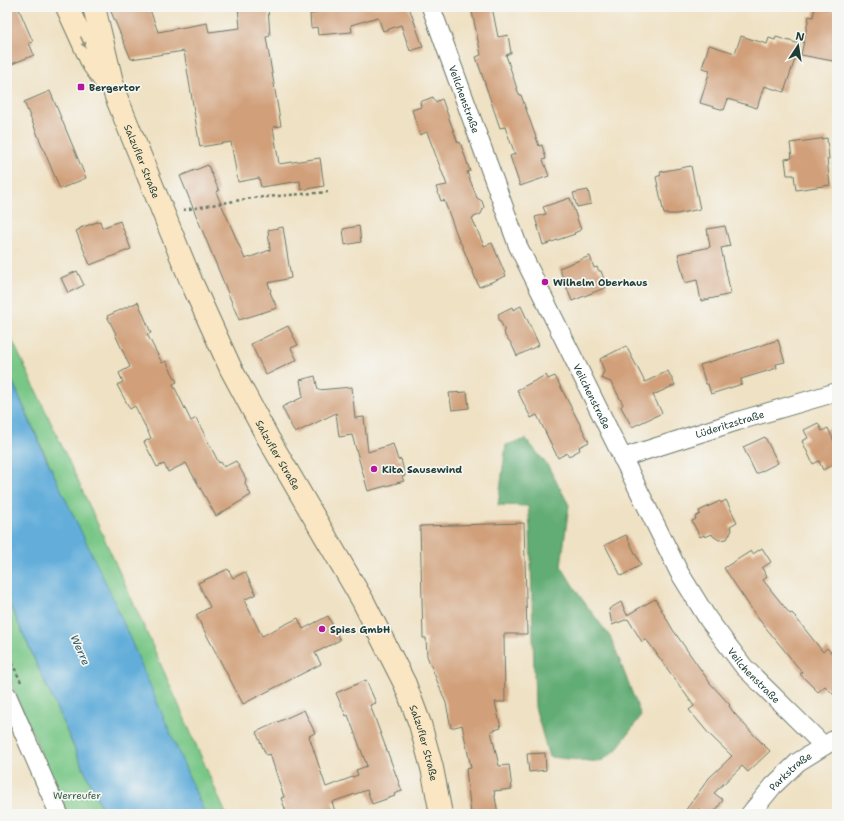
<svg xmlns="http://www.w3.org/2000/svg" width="844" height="821" viewBox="0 0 844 821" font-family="'Shantell Sans',sans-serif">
  <rect width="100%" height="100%" fill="#f6f6f2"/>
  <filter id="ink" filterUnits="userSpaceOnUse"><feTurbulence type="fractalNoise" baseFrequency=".025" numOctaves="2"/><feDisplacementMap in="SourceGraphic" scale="8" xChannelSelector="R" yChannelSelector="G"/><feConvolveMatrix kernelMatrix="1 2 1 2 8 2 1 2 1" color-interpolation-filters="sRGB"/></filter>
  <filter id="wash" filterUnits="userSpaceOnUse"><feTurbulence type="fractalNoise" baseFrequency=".012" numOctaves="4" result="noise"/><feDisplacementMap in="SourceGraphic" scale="16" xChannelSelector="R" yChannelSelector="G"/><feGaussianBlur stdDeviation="0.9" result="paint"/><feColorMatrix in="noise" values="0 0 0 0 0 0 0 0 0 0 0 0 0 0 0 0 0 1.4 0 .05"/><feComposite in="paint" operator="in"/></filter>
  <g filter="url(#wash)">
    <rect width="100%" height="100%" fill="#efe1c3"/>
    <path fill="#79c787" stroke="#4c825e" d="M7 329C83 489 156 651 226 814H205L7 369Z
      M7 598 104 814H67L7 674Z"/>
    <path fill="#62ac74" stroke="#407454" d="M526 439 548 466 569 505 561 566 579 595 611 638 641 716 616 750 600 762 549 757 535 707 530 527 528 506 498 505 506 445Z"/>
    <path fill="#62adda" stroke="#407587" d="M7 369 44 454 111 594 205 814H104L7 598Z"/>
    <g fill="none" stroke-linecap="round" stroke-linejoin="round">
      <path stroke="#62adda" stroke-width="5.5" d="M739 814V813"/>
    </g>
    <g id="blocks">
      <path fill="#d1a07a" d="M7 7H18L33 42 29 43 34 55 7 66Z
        M109 7H149L158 32 207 23 209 32 240 28 238 7H268L270 36 266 37 281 126 273 127 279 164 320 158 324 186 301 190 300 181 261 187 259 178 238 182 231 142 200 147 184 51 131 59Z
        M315 7H409L423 47 410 51 401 25 383 31 378 17 351 25 352 32 318 35 317 27 311 28 310 14 316 13Z
        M471 7H492L498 37 508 35 511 53 506 55 519 95H521L539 146 542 145 546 159 543 160 549 176 520 186 510 156 515 154 505 127 500 128 476 57 481 55Z
        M815 7 837 11V24L833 43 836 44 833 61 801 55 809 16 813 17Z
        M741 36 767 44 769 38 775 40 776 37 800 44 784 92 764 86 757 108 728 99 724 110 700 103 710 70 702 68 709 45 735 53Z
        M50 91 86 178 60 189 24 102Z
        M433 97 435 102 442 99 458 143 460 142 470 171 467 172 477 198 482 201 484 207 481 214 472 218 484 246 492 243 506 276 479 287 461 243H460L444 200 441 201 436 187 447 185 427 132 420 135 412 110 421 107 420 102Z
        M827 138 829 159H827L830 185 796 190 794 175H787L785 159 792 158 790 143Z
        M208 165 219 191 216 192 245 259 270 250 268 230 283 227 291 278 268 283 271 291 270 292 277 308 239 320 180 176Z
        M691 166 700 209 677 214H664L656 177 661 175 660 172 664 171Z
        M588 190 591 204 577 207 573 193Z
        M570 198 581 230 574 233 575 234 543 245 535 217 546 214 543 207Z
        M100 221 102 228 120 221 131 249 90 265 76 231 80 229V228Z
        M359 226 361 242 345 245 343 229Z
        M725 226 730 246 721 248 731 294 701 301 697 280 685 283 678 254 710 247 707 229Z
        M590 256 594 268 597 267 599 271H601L607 287 572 301 559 268Z
        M77 271 84 285 68 293 61 278Z
        M138 302 151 333 147 334 162 363 166 361 177 382 173 384 191 421 196 418 219 463 221 462 224 467 236 461 246 479 245 484 251 495 216 516 186 463 168 472 164 464 157 467 144 442 151 438 135 406 130 409 117 385 123 382 119 373 130 367 115 334H116L107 316Z
        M521 306 539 345 517 356 511 343 505 336 504 329 498 317 499 316 498 314 512 307 513 310Z
        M288 326 298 345 291 348 297 360 266 375 251 344Z
        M778 340 785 362 776 364 777 368 741 379 742 384 711 394 708 384H706L700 365Z
        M626 346 645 382 668 371 675 385 653 395 662 413 632 427 621 407 623 404 611 382 601 378 604 371 600 359Z
        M546 375 548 379 555 376 589 442 579 447 580 450 569 456 567 453 558 458 537 415 531 418 517 390Z
        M315 376 318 390 352 387 355 418 364 417 368 452 393 444 398 460 401 459 405 476 402 477 404 481 368 491 352 435 339 437 336 413 295 433 282 407 303 397 300 380Z
        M467 392 469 408 452 410 449 393Z
        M818 423 822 431 828 428 837 448V462L823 470 819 461 813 464 802 441 808 438 804 430Z
        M765 437 778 463 756 474 743 447Z
        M726 500 737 522 730 526 732 530 727 539 719 540 713 536 712 534 705 537 704 535 700 537 692 521 696 519 695 517 700 514 699 511 720 501 721 503Z
        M524 523 527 634H504V636L505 702H495L501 728 491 731 499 766 509 765 512 789 494 791 498 814H471L466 769 471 768 462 725 451 728 446 703 427 656 426 638H423L420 526Z
        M626 535 641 565 621 576 605 545Z
        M762 548 771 562 762 568 767 577 763 580 790 614 792 613 823 652 827 648 837 659V698L825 686 818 692 800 674 802 672 757 617 724 568 751 551 753 554Z
        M228 569 233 578 245 572 256 594 244 600 262 636 298 618 303 629 328 616 340 640 315 653 321 664 243 704 196 615 210 607 198 583Z
        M655 599 673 630 710 683 730 705 729 706 734 713 753 734 770 751 748 772 742 766 714 793 723 800 713 814H706L699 809 693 814H688L685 811 709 778 732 756 709 734 689 710 694 706 646 639 642 642 628 619 612 625 609 609 621 602 627 615Z
        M366 680 376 703 370 705 402 791 394 794 395 796 372 804 367 790 332 802 336 814H287L281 798 284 797 270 754 266 755 256 732 304 710 315 733 309 736 326 787 358 775 356 770 367 766 348 715 346 716 336 693Z
        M545 753 546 770 529 772 527 754Z"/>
    </g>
  </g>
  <g filter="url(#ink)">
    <use href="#blocks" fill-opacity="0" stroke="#687666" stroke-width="1"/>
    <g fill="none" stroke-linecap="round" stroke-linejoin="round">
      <defs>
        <g id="minor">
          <path id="s1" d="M431 7 518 246 679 572 708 619 744 667 823 745"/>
          <path id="s2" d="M622 458 738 421 837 392"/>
          <path d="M7 695 59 814"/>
          <path id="s3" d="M750 814 773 786 798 762 837 738"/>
        </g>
        <g id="secondary">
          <path d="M67 7 93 64 106 82"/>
          <path id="s4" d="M94 7 115 94 191 281 231 369 268 438 363 601 405 684 420 724 432 768 441 814"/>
        </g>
      </defs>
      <use href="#minor" stroke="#687666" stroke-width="20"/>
      <use href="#secondary" stroke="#687666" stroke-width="24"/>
      <path stroke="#687666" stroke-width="2.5" stroke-dasharray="3 3" stroke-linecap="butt" d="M183 210 252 198 328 192
        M7 652 21 682"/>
      <use href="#minor" stroke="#fff" stroke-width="18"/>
      <use href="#secondary" stroke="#fbe6c4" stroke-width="22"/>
    </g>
    <defs><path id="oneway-solid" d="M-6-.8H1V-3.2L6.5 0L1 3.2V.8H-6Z"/></defs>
    <use fill="#8d927c" href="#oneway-solid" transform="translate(83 42) rotate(66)"/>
  </g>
  <g fill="#b5179e" stroke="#f6f6f2" stroke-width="1.5">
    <rect x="77" y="83" width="8" height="8" rx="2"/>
    <circle cx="545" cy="282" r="4"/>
    <circle cx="374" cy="469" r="4"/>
    <circle cx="322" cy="629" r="4"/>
  </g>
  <g text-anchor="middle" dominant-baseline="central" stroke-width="3.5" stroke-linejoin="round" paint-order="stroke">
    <g font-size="10" font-weight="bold" fill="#1f3d34" stroke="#f6f6f2" text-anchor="start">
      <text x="89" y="87">Bergertor</text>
      <text x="553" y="282">Wilhelm Oberhaus</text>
      <text x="382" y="469">Kita Sausewind</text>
      <text x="330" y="629">Spies GmbH</text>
    </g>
    <g font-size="10" fill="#1f3d34" stroke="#f6f6f2">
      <text stroke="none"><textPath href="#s1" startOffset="98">Veilchenstraße</textPath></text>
      <text stroke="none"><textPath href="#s4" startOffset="162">Salzufler Straße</textPath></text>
      <text stroke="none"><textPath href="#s1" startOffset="422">Veilchenstraße</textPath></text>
      <text stroke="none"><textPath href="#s2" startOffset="113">Lüderitzstraße</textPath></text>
      <text stroke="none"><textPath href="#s4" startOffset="486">Salzufler Straße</textPath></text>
      <text stroke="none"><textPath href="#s1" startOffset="746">Veilchenstraße</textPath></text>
      <text stroke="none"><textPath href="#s4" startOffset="810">Salzufler Straße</textPath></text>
      <text stroke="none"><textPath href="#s3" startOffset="59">Parkstraße</textPath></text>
    </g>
    <g font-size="10" fill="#366049" stroke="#f6f6f2">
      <text x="77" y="795">Werreufer</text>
    </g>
    <g font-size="11" font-style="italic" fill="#335f66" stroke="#f6f6f2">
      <text transform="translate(80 650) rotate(66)">Werre</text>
    </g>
  </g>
  <rect width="844" height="821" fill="none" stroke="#f6f6f2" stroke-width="24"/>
  <g transform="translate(798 46) rotate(12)" stroke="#f6f6f2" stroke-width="3" paint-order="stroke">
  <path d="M0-3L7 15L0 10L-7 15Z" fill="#1f3d34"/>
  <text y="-6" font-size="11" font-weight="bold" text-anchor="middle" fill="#1f3d34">N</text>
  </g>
</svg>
